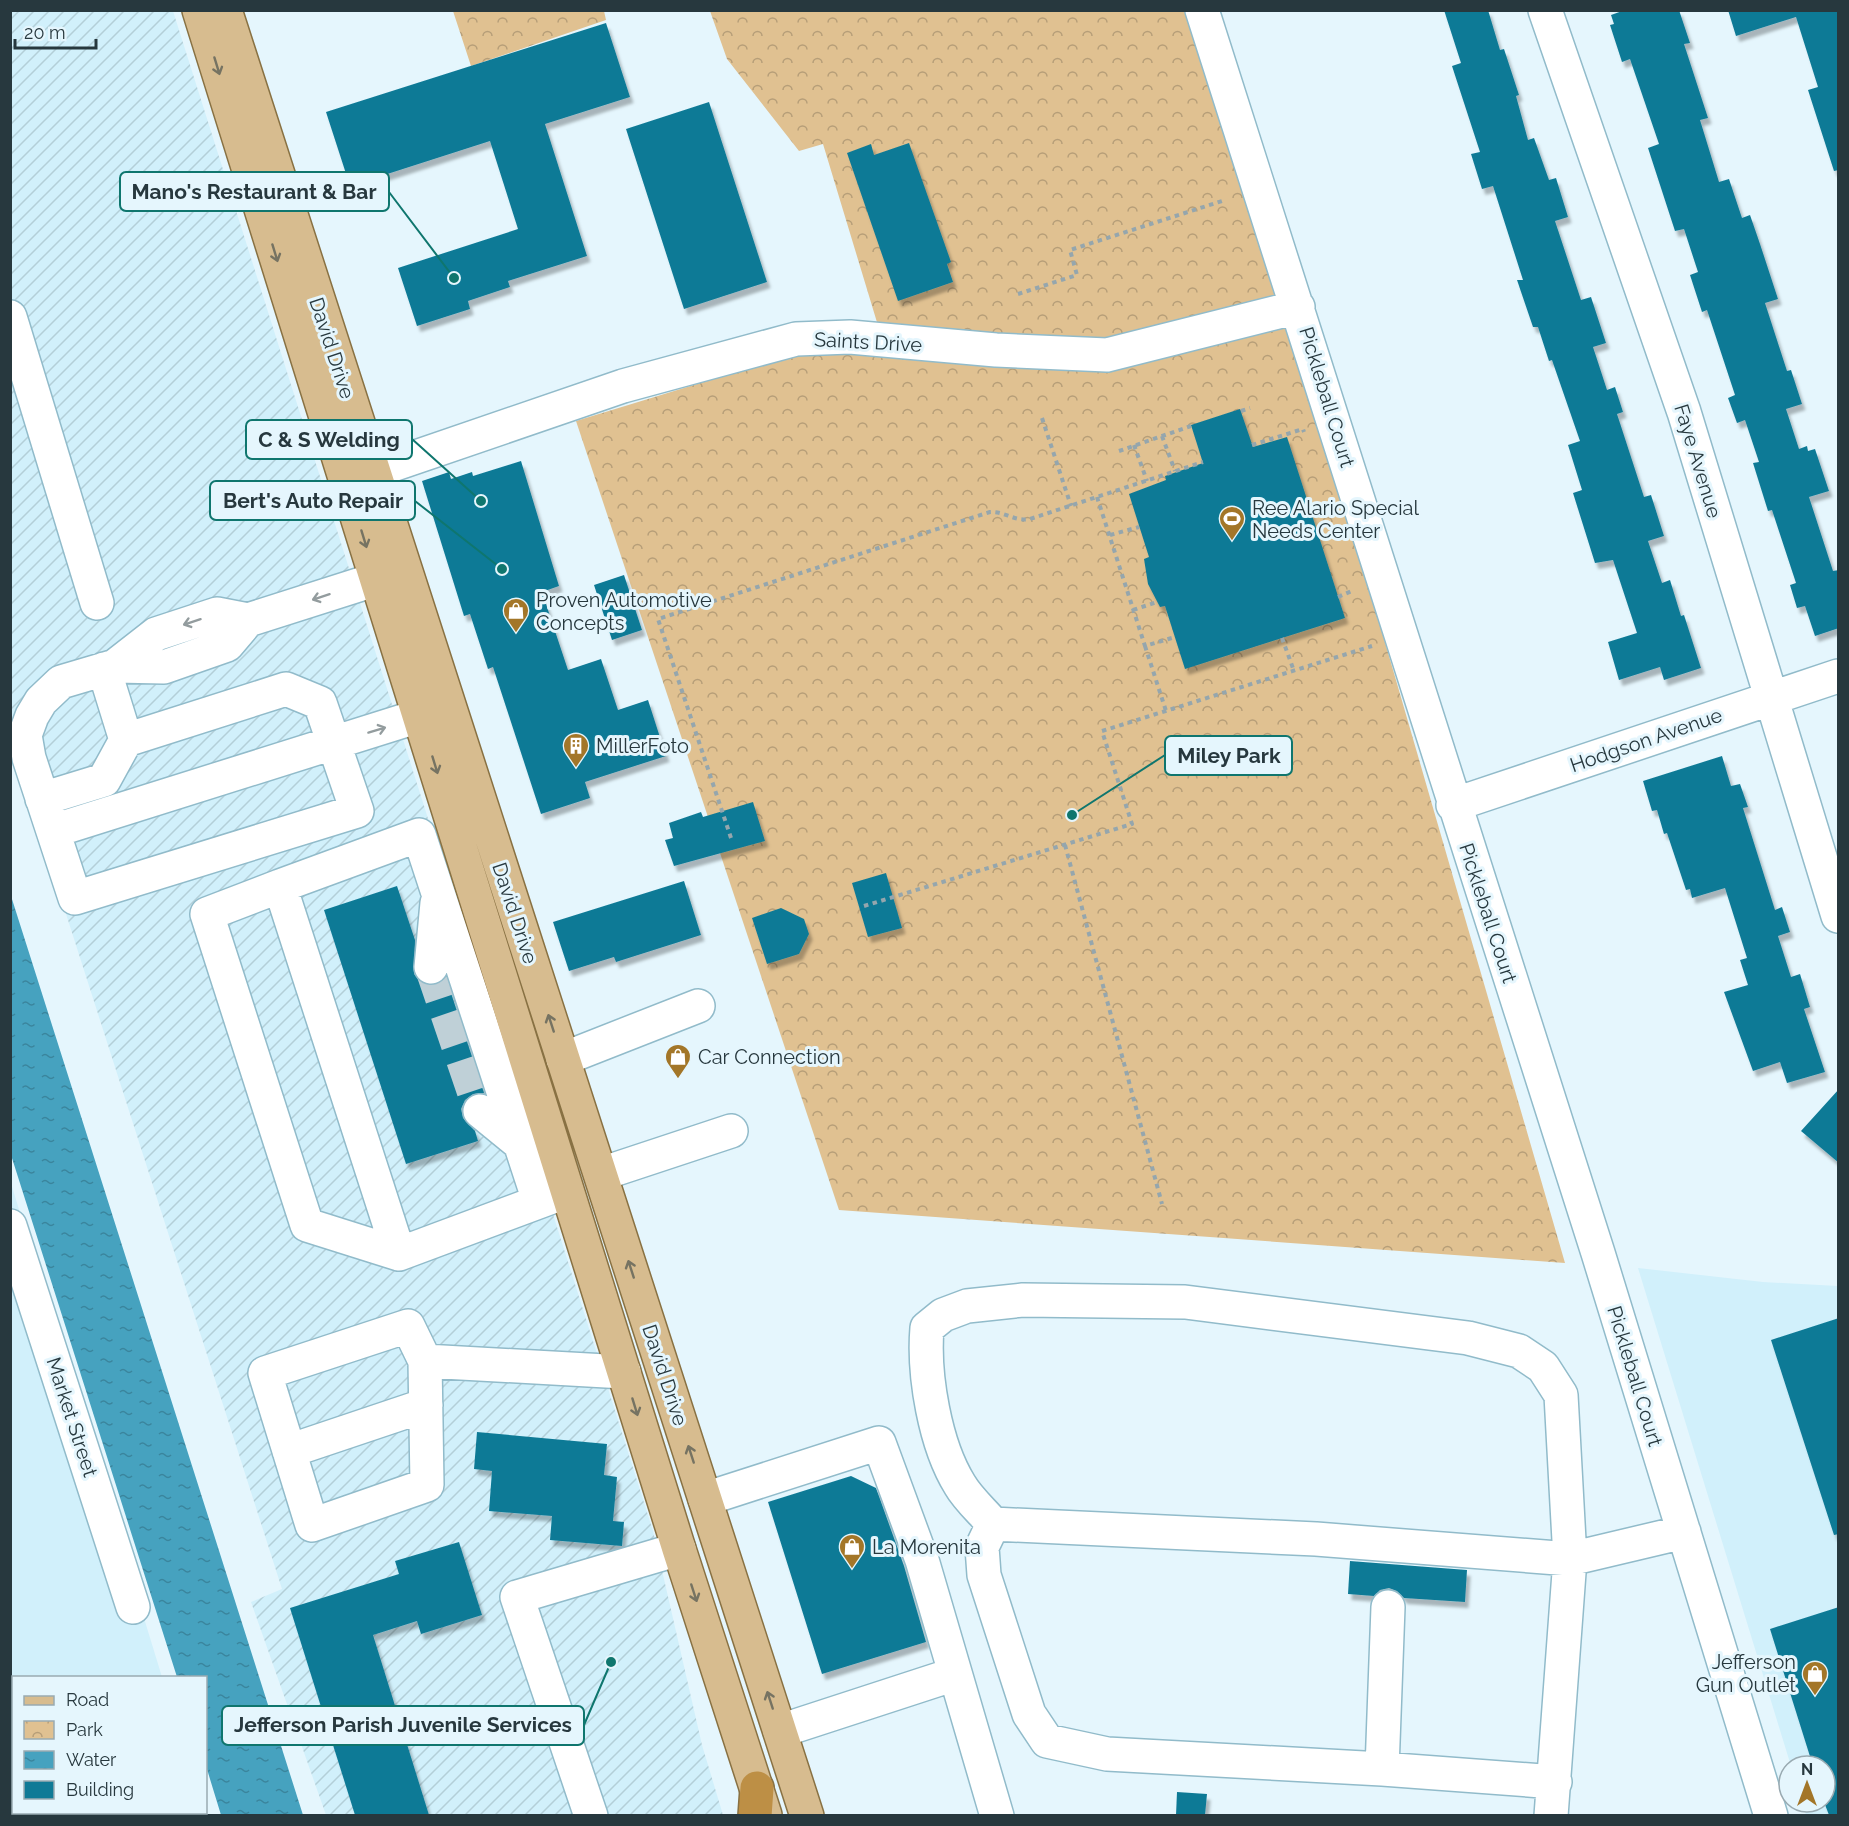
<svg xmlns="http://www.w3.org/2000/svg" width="1849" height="1826" viewBox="0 0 1849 1826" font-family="Raleway,sans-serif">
  <defs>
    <pattern id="industrial-furrows" width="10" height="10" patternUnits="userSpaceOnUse" patternTransform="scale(1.5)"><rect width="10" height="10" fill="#d1f0fb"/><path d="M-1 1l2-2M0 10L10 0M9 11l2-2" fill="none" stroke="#b3cfd8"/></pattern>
    <pattern id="park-crowns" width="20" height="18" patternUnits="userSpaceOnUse" patternTransform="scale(1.5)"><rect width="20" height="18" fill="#e0c191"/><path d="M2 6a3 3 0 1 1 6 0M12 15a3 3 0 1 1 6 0" fill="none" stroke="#b69e78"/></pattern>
    <pattern id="water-ripples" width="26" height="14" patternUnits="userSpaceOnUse" patternTransform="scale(1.5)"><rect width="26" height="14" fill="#46a2bf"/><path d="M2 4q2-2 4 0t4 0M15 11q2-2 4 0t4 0" fill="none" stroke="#3a859d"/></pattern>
    <filter id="shadow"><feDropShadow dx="3.5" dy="6" stdDeviation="1.5" flood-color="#0004"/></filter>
  </defs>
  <rect width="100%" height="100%" fill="#e5f6fd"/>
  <path fill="#d1f0fb" d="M10 1180 162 1677 14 1678V1812H204V1815H11Z
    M1638 1268 1763 1282 1838 1286V1815H1806L1802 1802H1825V1766H1791Z"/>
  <path fill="url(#industrial-furrows)" d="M10 11H173L653 1531 702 1745 723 1815H326L251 1602 282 1589 11 742Z"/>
  <path fill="url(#park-crowns)" d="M453 11H604L606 20 471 66Z
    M710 11H1202L1565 1263 839 1210 576 421 795 354 886 352 823 144 799 151 727 59Z"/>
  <path fill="url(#water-ripples)" d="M11 896 303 1815H221L206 1766V1678L177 1677 11 1155Z"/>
  <path fill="#0f7a96" filter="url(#shadow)" d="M1444 10H1488L1500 50 1504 49 1519 95 1516 96 1528 140 1534 138 1549 180 1556 178 1568 217 1555 221 1581 300 1591 297 1606 343 1593 347 1607 390 1615 387 1623 412 1617 414 1644 497 1651 495 1664 536 1648 541 1662 583 1670 580 1681 616 1684 615 1701 668 1664 680 1660 667 1619 680 1608 642 1637 633 1613 560 1595 563 1573 493 1582 490 1568 445 1580 441 1552 360 1549 361 1538 327H1533L1517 280H1523L1493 186 1482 189 1471 154 1480 152 1452 66 1461 63Z
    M1625 10H1679L1690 43 1684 44 1708 118 1700 120 1719 182 1729 179 1742 218 1750 215 1760 244 1778 299 1765 303 1787 371 1791 370 1802 404 1786 409 1799 449 1807 446 1808 451 1815 449 1829 491 1809 497 1833 571 1839 570V628L1815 636 1805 606 1797 608 1790 585 1796 583 1772 510 1768 511 1753 463 1759 462 1745 420 1737 423 1728 398 1735 395 1707 310 1702 312 1690 275 1698 272 1684 229 1675 231 1648 148 1659 144 1630 59 1622 62 1610 25 1614 24 1611 15Z
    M1728 10H1839V170L1834 171 1808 90 1818 87 1796 17 1736 36Z
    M606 23 630 97 545 124 587 256 508 281 510 287 468 301 470 309 417 326 398 268 518 229 490 141 350 186 326 112Z
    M709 102 767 282 684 309 626 129Z
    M909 143 951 262 947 264 953 282 898 301 847 153 871 144 874 155Z
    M1240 409 1253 447 1287 437 1345 618 1185 669 1165 606 1160 607 1148 584 1144 559 1149 557 1129 494 1166 480 1165 476 1203 463 1191 425Z
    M521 461 559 586 542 592 568 670 601 659 618 710 648 700 666 756 585 782 590 798 541 814 493 667 488 669 470 614 464 616 422 481 449 472 451 479 472 472 473 476Z
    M624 575 642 630 612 640 594 585Z
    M1722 756 1731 786 1740 784 1748 807 1743 808 1775 910 1782 907 1790 932 1778 936 1791 977 1800 974 1810 1007 1804 1009 1825 1072 1787 1083 1780 1062 1753 1071 1724 992 1748 985 1740 960 1747 958 1725 888 1692 898 1690 889 1686 890 1667 833 1664 834 1657 810 1652 811 1643 781Z
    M753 802 765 841 674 866 665 840 673 838 669 823 701 812 703 817Z
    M886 873 902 928 868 937 852 883Z
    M684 881 701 935 616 962 614 957 569 971 553 922Z
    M397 886 415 940 414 974 420 982 429 986 438 984 446 978 484 1093 473 1094 465 1100 461 1109 463 1118 475 1131 478 1141 406 1164 324 910Z
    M781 908 804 919 809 934 799 954 767 964 752 918Z
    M1839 1089V1163L1801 1131Z
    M1839 1318V1534L1834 1535 1771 1340Z
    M477 1432 607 1444 604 1475 617 1477 613 1521 624 1522 622 1546 550 1540 552 1516 489 1511 492 1471 474 1469Z
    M851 1476 876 1488 904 1566 926 1642 822 1674 768 1502Z
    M459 1542 482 1615 421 1634 417 1621 373 1635 429 1815H355L290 1608 399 1574 395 1561Z
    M1350 1561 1467 1570 1465 1602 1404 1598 1397 1591 1389 1588 1380 1590 1374 1596 1348 1594Z
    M1839 1607V1815H1829L1824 1802 1825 1766H1813L1770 1629Z
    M1177 1792 1207 1794 1205 1815H1176Z"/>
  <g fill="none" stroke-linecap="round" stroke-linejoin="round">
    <path stroke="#bfd0d7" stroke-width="33" stroke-dasharray="33 16" stroke-linecap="butt" d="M431 967 480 1111"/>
    <defs>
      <path id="minor" d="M1202 10 1598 1253 1771 1816
        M1545 10 1684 412 1838 916
        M10 317 97 603
        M350 486 372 472 623 386 796 339 850 337 996 350 1107 355 1298 307
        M115 666 156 634 217 614 248 620
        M126 740 286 689 320 703 357 811 75 898 29 758 25 735 32 716 41 701 61 682 115 666 164 667 227 645 248 620 377 579
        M42 799 104 780 126 740 104 669
        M1453 805 1838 676
        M53 831 419 716
        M280 886 207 914 307 1225 399 1254 560 1194
        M431 967 437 903
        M563 1059 698 1006
        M480 1111 523 1146
        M601 1174 731 1131
        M10 1226 133 1607
        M399 1254 280 886 419 835 539 1201
        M425 1361 408 1326 265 1373 312 1525 427 1485 425 1361 624 1372
        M289 1451 426 1405
        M705 1499 879 1443 922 1560 997 1816
        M993 1524 982 1547 984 1575 1029 1714 1047 1741 1107 1754 1382 1769 1555 1782
        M780 1731 955 1674
        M1382 1769 1388 1607
        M591 1816 517 1597 679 1549
        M1551 1816 1570 1559 1561 1395 1543 1367 1519 1351 1468 1338 1185 1302 1023 1300 967 1306 943 1315 927 1328C923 1375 935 1445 960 1485 968 1499 983 1512 993 1524L1316 1539 1570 1559 1684 1532"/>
      <path id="major" d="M199 10 679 1549 765 1815
        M225 10 807 1816"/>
      <path id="highway" d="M755 1816 757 1788"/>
    </defs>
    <use href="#minor" stroke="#91bbca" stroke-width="36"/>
    <use href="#major" stroke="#887143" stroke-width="36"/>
    <use href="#highway" stroke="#887143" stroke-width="36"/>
    <path stroke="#95a6ad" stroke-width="4" stroke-dasharray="4.5 4.5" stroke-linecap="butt" d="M1018 294 1077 275 1070 250 1222 201
      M1241 411 1250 408
      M1042 418 1071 506
      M1162 436 1175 471
      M1134 445 1147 481
      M1252 445 1303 429 1304 432
      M1119 451 1191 426
      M1097 497 1145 646 1175 637
      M1110 535 1139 527
      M1338 597 1354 590
      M1133 610 1157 602
      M1282 638 1294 671
      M1145 646 1166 711
      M731 838 658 619 990 512C1004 511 1015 522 1030 519L1203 462
      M1065 845 1162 1204
      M864 906 1132 824 1102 731 1372 646"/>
    <use href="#minor" stroke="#fff" stroke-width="33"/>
    <use href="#major" stroke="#d7bc8f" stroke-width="33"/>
    <use href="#highway" stroke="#bd8f45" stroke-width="33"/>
  </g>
  <defs><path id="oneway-shaft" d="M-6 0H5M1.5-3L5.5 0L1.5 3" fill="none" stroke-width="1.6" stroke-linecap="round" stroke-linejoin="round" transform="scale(1.5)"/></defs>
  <g stroke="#767362">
    <use href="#oneway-shaft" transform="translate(217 66) rotate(73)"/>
    <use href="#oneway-shaft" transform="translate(275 253) rotate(73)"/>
    <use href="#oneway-shaft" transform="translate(364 539) rotate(73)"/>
    <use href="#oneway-shaft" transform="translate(435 765) rotate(73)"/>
    <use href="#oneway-shaft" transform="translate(551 1023) rotate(-108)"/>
    <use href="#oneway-shaft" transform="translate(631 1269) rotate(-108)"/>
    <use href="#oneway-shaft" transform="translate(635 1407) rotate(73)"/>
    <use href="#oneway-shaft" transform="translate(691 1454) rotate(-108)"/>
    <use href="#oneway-shaft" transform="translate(694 1593) rotate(72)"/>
    <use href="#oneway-shaft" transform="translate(770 1700) rotate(-108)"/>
  </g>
  <g stroke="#939c9e">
    <use href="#oneway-shaft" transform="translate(321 597) rotate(162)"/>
    <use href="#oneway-shaft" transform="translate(192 622) rotate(162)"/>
    <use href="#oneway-shaft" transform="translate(377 730) rotate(-17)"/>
  </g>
  <defs>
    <symbol id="stadium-pin" viewBox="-11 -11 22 30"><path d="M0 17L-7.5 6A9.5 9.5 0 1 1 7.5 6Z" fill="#a37628" stroke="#e5f6fd"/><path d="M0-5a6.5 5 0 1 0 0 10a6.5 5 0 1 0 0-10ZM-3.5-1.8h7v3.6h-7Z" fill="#fff"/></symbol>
    <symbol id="shop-pin" viewBox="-11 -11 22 30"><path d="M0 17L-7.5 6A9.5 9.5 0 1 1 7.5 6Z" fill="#a37628" stroke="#e5f6fd"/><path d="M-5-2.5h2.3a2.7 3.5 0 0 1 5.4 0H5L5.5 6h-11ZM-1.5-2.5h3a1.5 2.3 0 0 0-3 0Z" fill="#fff"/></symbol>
    <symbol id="building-pin" viewBox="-11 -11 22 30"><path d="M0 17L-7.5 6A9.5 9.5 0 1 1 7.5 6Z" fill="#a37628" stroke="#e5f6fd"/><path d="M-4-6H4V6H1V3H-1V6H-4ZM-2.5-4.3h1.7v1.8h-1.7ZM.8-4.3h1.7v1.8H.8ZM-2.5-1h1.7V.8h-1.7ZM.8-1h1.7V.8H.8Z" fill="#fff"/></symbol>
  </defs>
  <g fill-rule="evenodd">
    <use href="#stadium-pin" x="1217" y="504" width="30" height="40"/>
    <use href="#shop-pin" x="501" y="596" width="30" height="40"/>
    <use href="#building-pin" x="561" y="731" width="30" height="40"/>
    <use href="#shop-pin" x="663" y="1042" width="30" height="40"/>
    <use href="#shop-pin" x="837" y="1532" width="30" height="40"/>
    <use href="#shop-pin" x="1800" y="1659" width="30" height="40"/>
  </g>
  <g text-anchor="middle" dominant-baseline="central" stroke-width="6" stroke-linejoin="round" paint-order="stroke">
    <g font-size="20" fill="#27383e" stroke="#e5f6fd">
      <text transform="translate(868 342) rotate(3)">Saints Drive</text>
      <text transform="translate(332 348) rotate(72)">David Drive</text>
      <text transform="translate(1327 397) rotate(73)">Pickleball Court</text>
      <text transform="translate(1698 461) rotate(73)">Faye Avenue</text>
      <text transform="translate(1646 740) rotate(-19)">Hodgson Avenue</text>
      <text transform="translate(515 913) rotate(72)">David Drive</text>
      <text transform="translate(1488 913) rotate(72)">Pickleball Court</text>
      <text transform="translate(665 1375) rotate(72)">David Drive</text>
      <text transform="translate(1635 1376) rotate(73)">Pickleball Court</text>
      <text transform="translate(72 1417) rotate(72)">Market Street</text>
    </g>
    <g font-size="20" fill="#27383e" stroke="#e5f6fd" text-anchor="start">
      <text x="1252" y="508">Ree Alario Special<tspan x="1252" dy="23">Needs Center</tspan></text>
      <text x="536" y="600">Proven Automotive<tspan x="536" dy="23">Concepts</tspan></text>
      <text x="596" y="746">MillerFoto</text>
      <text x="698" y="1057">Car Connection</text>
      <text x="872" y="1547">La Morenita</text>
      <text x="1796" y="1662" text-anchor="end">Jefferson<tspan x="1796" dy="23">Gun Outlet</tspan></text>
    </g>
  </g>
  <path fill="none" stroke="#0f766e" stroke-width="2" d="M454 278L389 192M481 501L412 439M502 569L415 501M1072 815L1165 755M611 1662L584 1725"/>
  <g fill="#0f766e" stroke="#e5f6fd" stroke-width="2">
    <circle cx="454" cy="278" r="6"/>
    <circle cx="481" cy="501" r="6"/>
    <circle cx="502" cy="569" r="6"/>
    <circle cx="1072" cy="815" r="6"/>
    <circle cx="611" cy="1662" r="6"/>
  </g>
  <g fill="#e5f6fd" stroke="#0f766e" stroke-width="2">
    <rect x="120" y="172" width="269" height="39" rx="6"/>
    <rect x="246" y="420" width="166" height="39" rx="6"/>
    <rect x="210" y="481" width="205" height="39" rx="6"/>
    <rect x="1165" y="736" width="127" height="39" rx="6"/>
    <rect x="222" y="1706" width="362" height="39" rx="6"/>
  </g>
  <g font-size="21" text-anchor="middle" font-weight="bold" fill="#27383e">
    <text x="254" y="199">Mano's Restaurant &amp; Bar</text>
    <text x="329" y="447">C &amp; S Welding</text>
    <text x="313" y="508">Bert's Auto Repair</text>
    <text x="1229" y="763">Miley Park</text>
    <text x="403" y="1732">Jefferson Parish Juvenile Services</text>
  </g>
  <rect width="1849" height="1826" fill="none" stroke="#27383e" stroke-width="24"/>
  <rect x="12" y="1676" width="195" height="138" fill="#e5f6fd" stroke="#99aab1" stroke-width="1.5"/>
  <rect x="24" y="1696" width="30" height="9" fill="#d7bc8f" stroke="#99aab1" stroke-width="1.5"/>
  <text x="66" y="1706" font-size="18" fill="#27383e">Road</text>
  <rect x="24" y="1721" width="30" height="18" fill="url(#park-crowns)" stroke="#99aab1" stroke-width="1.5"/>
  <text x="66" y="1736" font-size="18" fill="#27383e">Park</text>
  <rect x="24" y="1751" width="30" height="18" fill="url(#water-ripples)" stroke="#99aab1" stroke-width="1.5"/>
  <text x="66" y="1766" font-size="18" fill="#27383e">Water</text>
  <rect x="24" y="1781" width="30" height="18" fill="#0f7a96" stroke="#99aab1" stroke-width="1.5"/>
  <text x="66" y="1796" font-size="18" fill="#27383e">Building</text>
  <g transform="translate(1807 1784)"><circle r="28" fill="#e5f6fd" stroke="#99aab1" stroke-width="1.5"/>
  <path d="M0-4.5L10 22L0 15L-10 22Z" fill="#a37628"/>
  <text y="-9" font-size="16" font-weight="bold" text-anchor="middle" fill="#27383e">N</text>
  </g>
  <path d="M15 39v9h81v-9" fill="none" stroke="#27383e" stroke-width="3"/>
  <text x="24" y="39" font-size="18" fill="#27383e" stroke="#e5f6fd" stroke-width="4.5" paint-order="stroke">20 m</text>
</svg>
